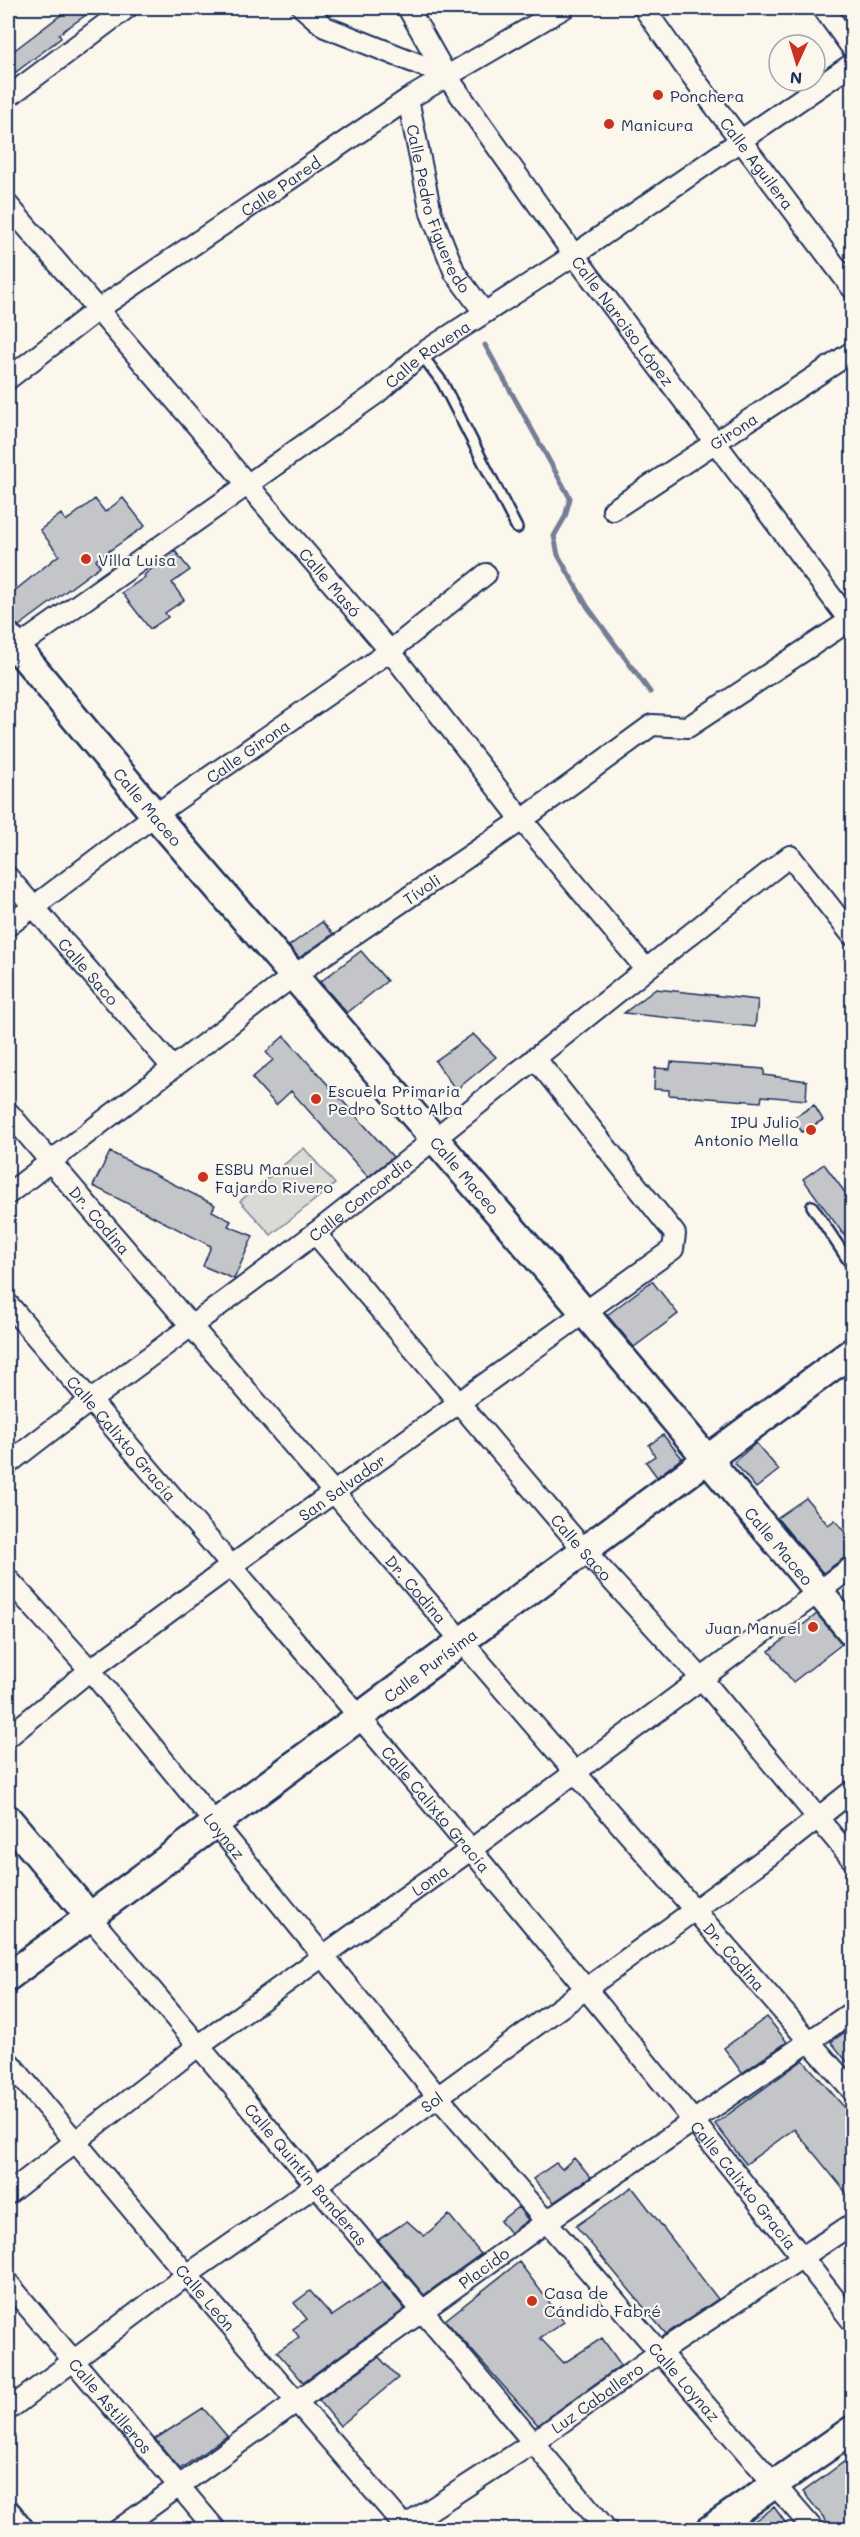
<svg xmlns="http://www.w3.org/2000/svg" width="860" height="2537" viewBox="0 0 860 2537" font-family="Mali,sans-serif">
  <rect width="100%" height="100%" fill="#fbf7ec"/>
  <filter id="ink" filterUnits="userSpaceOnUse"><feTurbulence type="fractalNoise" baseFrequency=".0167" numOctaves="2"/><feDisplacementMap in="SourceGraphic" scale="12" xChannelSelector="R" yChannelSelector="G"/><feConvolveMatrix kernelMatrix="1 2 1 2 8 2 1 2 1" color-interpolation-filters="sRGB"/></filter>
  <g filter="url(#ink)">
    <path fill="#dadad7" stroke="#7a849a" stroke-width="1.5" d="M304 1148 335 1184 271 1235 240 1201Z"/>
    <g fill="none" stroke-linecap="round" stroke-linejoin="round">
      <path stroke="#747e96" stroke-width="5" d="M485 345 570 498 565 517 554 536 558 555 587 606 650 692"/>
    </g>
    <path fill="#c3c5c9" stroke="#1b2f5e" stroke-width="1.5" d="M58 8H96L59 34 61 38 8 78V55L62 14Z
      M123 498 145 526 96 560 100 566 19 626 9 622 8 596 59 555 40 530 61 514 66 521 95 499 105 512Z
      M175 551 190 570 172 583 184 600 165 613 168 617 150 629 122 593 145 577 144 575Z
      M322 922 333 934 299 958 289 946Z
      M361 951 387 981 347 1013 320 982Z
      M656 989 758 1000 755 1027 624 1013Z
      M473 1034 496 1057 456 1090 435 1061Z
      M284 1036 393 1157 368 1177 291 1091 276 1105 252 1078 273 1060 266 1052Z
      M671 1062 764 1069V1075L807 1081 806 1100 762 1096 761 1102 669 1095V1090L654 1089 655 1068 670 1069Z
      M814 1105 823 1120 802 1132 793 1118Z
      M110 1152 215 1205 212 1211 231 1221 228 1226 253 1236 234 1279 203 1266 211 1246 93 1186Z
      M824 1164 852 1202V1246L803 1179Z
      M652 1281 678 1314 634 1347 607 1315Z
      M663 1435 682 1458 657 1477 646 1462 655 1456 649 1445Z
      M756 1443 779 1470 756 1488 734 1462Z
      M806 1498 828 1525 835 1520 852 1541V1552L823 1573 777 1518Z
      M817 1614 842 1644 793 1682 769 1651Z
      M767 2017 787 2042 742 2073 724 2048Z
      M852 2027V2068L831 2042Z
      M803 2060 852 2116V2200L794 2129 746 2164 715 2124Z
      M574 2158 591 2177 554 2202 533 2179 556 2163 562 2169Z
      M632 2187 718 2299 666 2334 576 2226Z
      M518 2207 528 2220 510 2233 500 2221Z
      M449 2215 481 2254 424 2295 378 2240 407 2221 424 2236Z
      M519 2262 564 2322 540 2338 564 2363 602 2338 621 2365 538 2425 445 2320Z
      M382 2282 405 2309 303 2382 277 2352 299 2337 293 2329 307 2319 294 2303 310 2291 332 2316Z
      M379 2357 398 2378 340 2426 319 2400Z
      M203 2408 227 2436 180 2469 155 2439Z
      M852 2456V2529H833L803 2492Z
      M774 2507 790 2529H742L766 2513Z"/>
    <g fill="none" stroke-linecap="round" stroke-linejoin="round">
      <defs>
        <path id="lane" d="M421 354 442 382 517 528
          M812 1206 852 1266"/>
        <g id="street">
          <path d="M303 8 325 27 446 75"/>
          <path id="s1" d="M408 8 446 75 574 255 852 624"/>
          <path id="s2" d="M644 8 683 64 852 288"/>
          <path d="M823 8 852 48"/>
          <path d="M8 97 127 8"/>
          <path id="s3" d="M408 99 431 213 455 273 483 311"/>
          <path id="s4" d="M8 205 390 651 522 820 645 968"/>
          <path id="s5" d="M8 379 97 310 408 99 564 8"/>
          <path id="s6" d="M613 510 852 352"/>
          <path id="s7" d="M8 654 377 393 421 354 574 255 852 64"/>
          <path id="s8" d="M8 877 172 1067"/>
          <path id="s9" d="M8 926 155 815 390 651 486 574"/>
          <path id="s10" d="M8 1112C288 1439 568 1767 852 2090"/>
          <path id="s11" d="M8 1194 293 976 522 820 652 725 688 727 852 619"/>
          <path id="s12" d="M315 1233 584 1550 702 1679 852 1859"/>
          <path id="s13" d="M8 1304C294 1639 582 1974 852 2321"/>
          <path id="s14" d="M8 1464C109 1384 216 1310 318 1231 477 1107 631 979 790 856L852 935"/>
          <path id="s15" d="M8 1579 90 1670 438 2097 814 2530"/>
          <path id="s16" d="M8 1737 90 1670 231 1566 673 1249 675 1234 535 1058"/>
          <path id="s17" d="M90 1917 607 2530"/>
          <path id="s18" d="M8 2061 187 2275 408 2530"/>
          <path id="s19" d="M8 2194 198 2046 469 1851 852 1567"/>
          <path id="s20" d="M8 2283 216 2530"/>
          <path id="s21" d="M8 2410 187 2275 315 2186 781 1847 852 1791"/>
          <path id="s22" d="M118 2530 546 2222 852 2012"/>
          <path id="s23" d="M399 2530 534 2442 660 2352 852 2224"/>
        </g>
        <g id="secondary">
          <path id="s24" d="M8 637 155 815 584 1312 852 1632"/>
          <path d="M8 1819 90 1917"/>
          <path id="s25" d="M8 1977 852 1352"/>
          <path d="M8 2515 20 2530"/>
          <path d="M709 2530 852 2430"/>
        </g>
      </defs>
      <use href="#lane" stroke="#1b2f5e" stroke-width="14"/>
      <use href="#street" stroke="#1b2f5e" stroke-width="24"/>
      <use href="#secondary" stroke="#1b2f5e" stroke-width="32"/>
      <use href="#lane" stroke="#fbf7ec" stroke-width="9"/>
      <use href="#street" stroke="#fbf7ec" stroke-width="20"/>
      <use href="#secondary" stroke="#fbf7ec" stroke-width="27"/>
    </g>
  </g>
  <g fill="#c8321e" stroke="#fbf7ec" stroke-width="2">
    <circle cx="658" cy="95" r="6"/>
    <circle cx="609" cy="124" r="6"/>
    <circle cx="86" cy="559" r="6"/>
    <circle cx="316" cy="1099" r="6"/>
    <circle cx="811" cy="1130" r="6"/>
    <circle cx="203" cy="1177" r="6"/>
    <circle cx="813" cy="1627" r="6"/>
    <circle cx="532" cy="2301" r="6"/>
  </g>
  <g text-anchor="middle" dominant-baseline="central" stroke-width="4.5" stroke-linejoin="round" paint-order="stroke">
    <g font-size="16" fill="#1b2f5e" stroke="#fbf7ec" text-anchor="start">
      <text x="670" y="95">Ponchera</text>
      <text x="621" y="124">Manicura</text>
      <text x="98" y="559">Villa Luisa</text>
      <text x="328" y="1090">Escuela Primaria<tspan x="328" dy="18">Pedro Sotto Alba</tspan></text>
      <text x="799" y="1121" text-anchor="end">IPU Julio<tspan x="799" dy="18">Antonio Mella</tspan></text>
      <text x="215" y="1168">ESBU Manuel<tspan x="215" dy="18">Fajardo Rivero</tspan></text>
      <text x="801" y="1627" text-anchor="end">Juan Manuel</text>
      <text x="544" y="2292">Casa de<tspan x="544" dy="18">Cándido Fabré</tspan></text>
    </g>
    <g font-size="16" fill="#1b2f5e" stroke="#fbf7ec">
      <text stroke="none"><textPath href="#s2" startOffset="192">Calle Aguilera</textPath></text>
      <text stroke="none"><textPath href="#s5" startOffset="334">Calle Pared</textPath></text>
      <text stroke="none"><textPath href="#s3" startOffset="114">Calle Pedro Figueredo</textPath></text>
      <text stroke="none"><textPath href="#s1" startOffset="380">Calle Narciso López</textPath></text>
      <text stroke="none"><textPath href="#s7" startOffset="516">Calle Ravena</textPath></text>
      <text stroke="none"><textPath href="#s6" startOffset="144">Girona</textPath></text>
      <text stroke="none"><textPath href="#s4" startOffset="496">Calle Masó</textPath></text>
      <text stroke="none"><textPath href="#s9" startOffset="297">Calle Girona</textPath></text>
      <text stroke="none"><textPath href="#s24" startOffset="220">Calle Maceo</textPath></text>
      <text stroke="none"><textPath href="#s11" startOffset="514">Tívoli</textPath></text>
      <text stroke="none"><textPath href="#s8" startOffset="124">Calle Saco</textPath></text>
      <text stroke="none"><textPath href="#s24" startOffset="706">Calle Maceo</textPath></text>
      <text stroke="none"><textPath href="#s14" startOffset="441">Calle Concordia</textPath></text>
      <text stroke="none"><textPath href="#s10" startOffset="142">Dr. Codina</textPath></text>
      <text stroke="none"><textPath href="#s13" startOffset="176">Calle Calixto Gracía</textPath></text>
      <text stroke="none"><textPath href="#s16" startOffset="417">San Salvador</textPath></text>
      <text stroke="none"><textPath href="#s12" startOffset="412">Calle Saco</textPath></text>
      <text stroke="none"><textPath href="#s24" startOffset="1192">Calle Maceo</textPath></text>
      <text stroke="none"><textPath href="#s10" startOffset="628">Dr. Codina</textPath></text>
      <text stroke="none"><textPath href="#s25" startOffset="525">Calle Purísima</textPath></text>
      <text stroke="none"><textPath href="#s13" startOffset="662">Calle Calixto Gracía</textPath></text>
      <text stroke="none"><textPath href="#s15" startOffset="336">Loynaz</textPath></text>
      <text stroke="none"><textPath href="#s19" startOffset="526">Loma</textPath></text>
      <text stroke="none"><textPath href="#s10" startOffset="1114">Dr. Codina</textPath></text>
      <text stroke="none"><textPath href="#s21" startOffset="524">Sol</textPath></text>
      <text stroke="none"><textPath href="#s17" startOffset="336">Calle Quintín Banderas</textPath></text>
      <text stroke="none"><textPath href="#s13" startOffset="1148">Calle Calixto Gracía</textPath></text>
      <text stroke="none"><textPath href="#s22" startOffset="450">Placido</textPath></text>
      <text stroke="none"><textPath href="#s18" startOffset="308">Calle León</textPath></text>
      <text stroke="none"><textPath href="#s15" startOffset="1050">Calle Loynaz</textPath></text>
      <text stroke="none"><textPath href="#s23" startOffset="238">Luz Caballero</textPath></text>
      <text stroke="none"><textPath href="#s20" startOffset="160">Calle Astilleros</textPath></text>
    </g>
  </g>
  <rect width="860" height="2537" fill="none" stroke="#fbf7ec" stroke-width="30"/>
  <rect x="15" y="15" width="830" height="2507" fill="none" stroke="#1b2f5e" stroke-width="2" filter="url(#ink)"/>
  <g transform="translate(797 63) rotate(184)"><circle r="28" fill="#fbf7ec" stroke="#a1a7b3" stroke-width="1.5"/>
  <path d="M0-4.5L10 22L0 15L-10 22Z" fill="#c8321e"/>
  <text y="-9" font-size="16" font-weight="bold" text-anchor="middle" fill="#1b2f5e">N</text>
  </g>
</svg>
